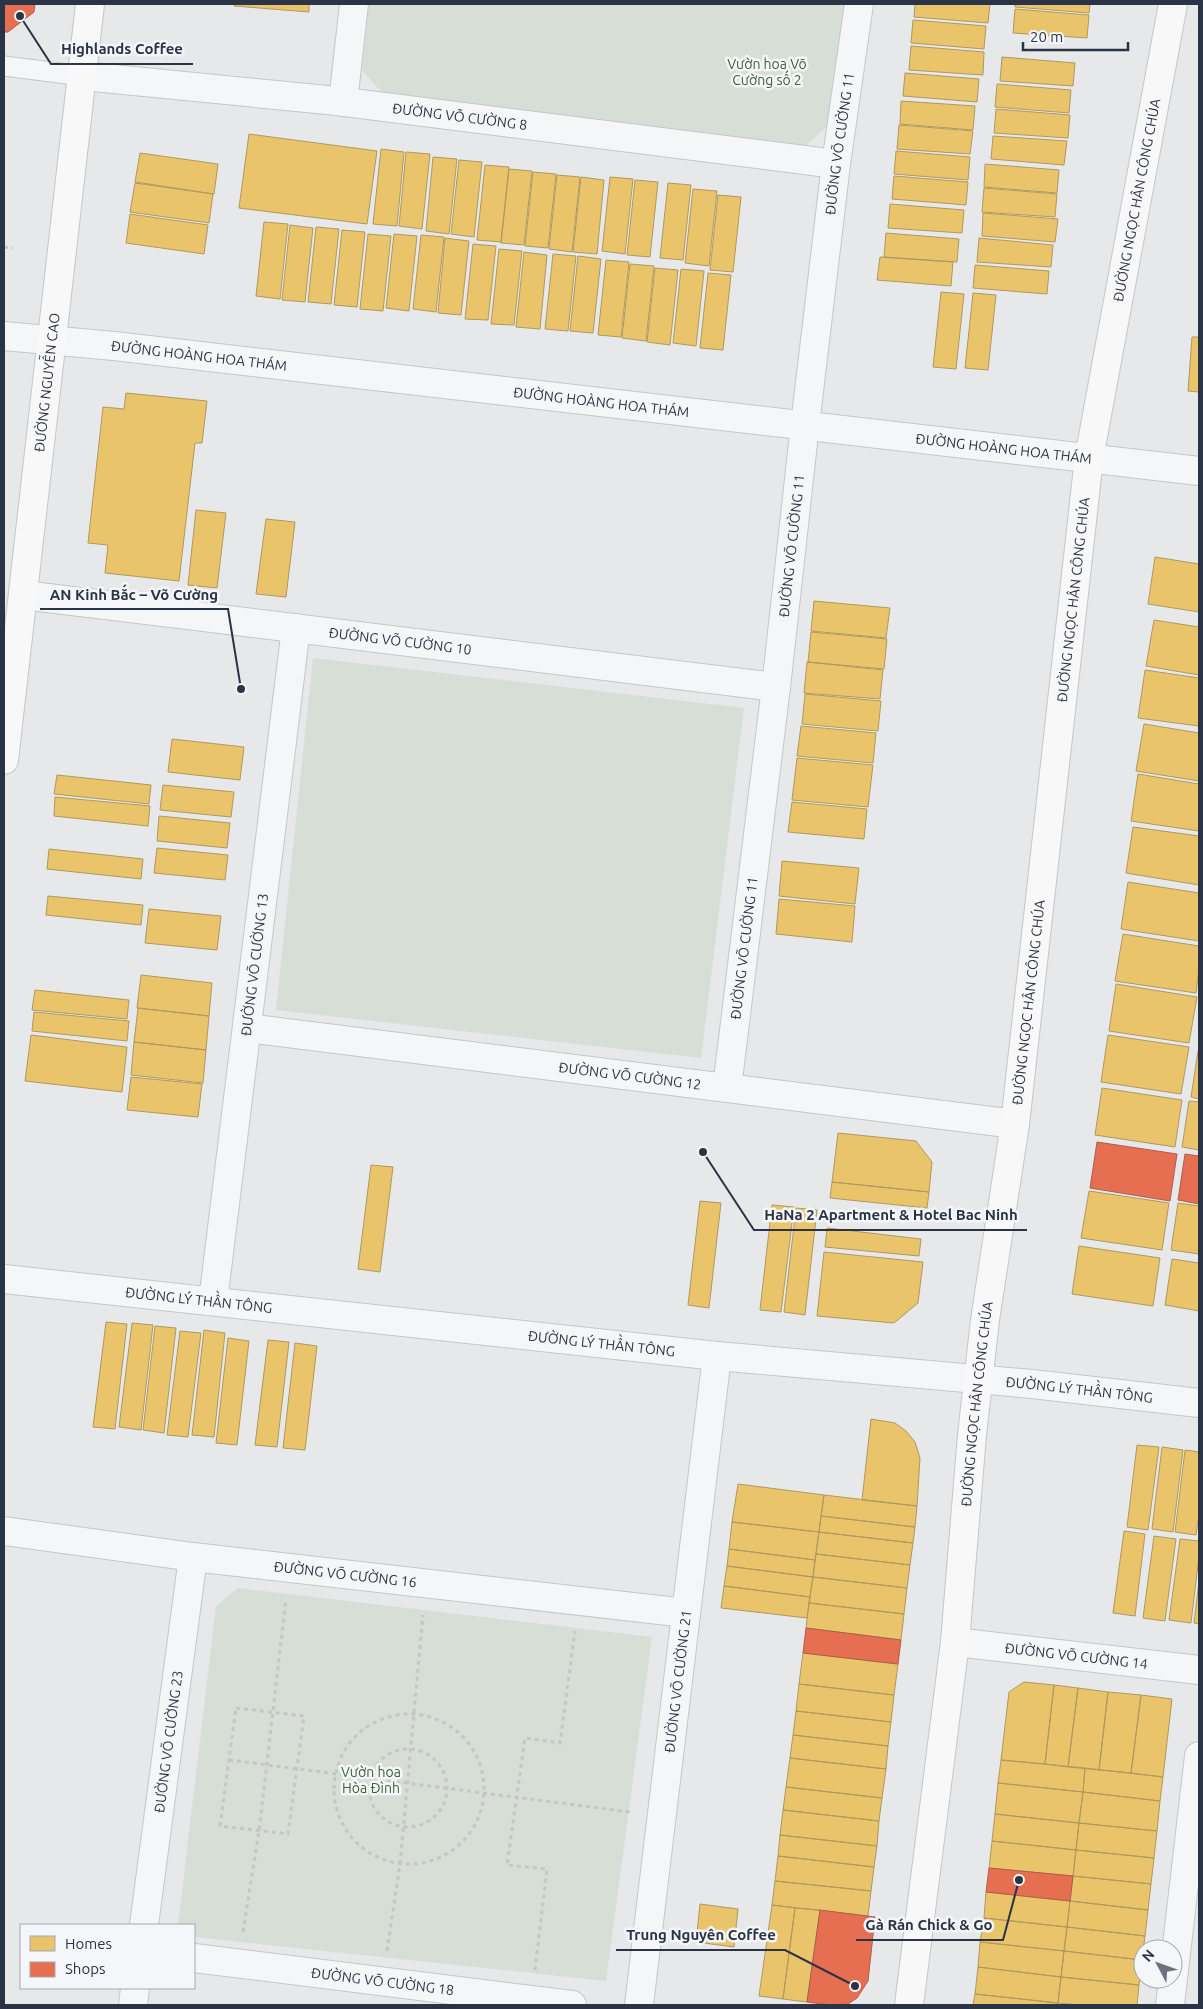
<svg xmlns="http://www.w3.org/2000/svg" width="1203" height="2009" viewBox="0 0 1203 2009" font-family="Ubuntu,sans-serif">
  <rect width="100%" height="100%" fill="#e6e8ea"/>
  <path fill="#d6ded6" d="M369 4H846L830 123 806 146 384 95 362 70Z
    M313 658 744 708 701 1058 276 1010Z
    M238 1588 652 1637 606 1981 194 1937V1925H178L216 1606Z"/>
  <path fill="#e9c46a" stroke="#b0995f" d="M235 4H309V12L234 6Z
    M915 4H990L988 23 914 17Z
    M1015 4H1090L1089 13 1015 7Z
    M1015 9 1089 15 1087 38 1013 33Z
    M913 20 986 26 984 49 911 43Z
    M911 46 984 52 983 75 909 70Z
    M1002 57 1075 63 1073 86 1000 81Z
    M905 73 979 79 977 102 903 96Z
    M997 84 1071 90 1069 113 995 107Z
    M901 101 975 106 973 130 900 124Z
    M996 109 1070 115 1068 138 994 133Z
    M899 125 973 131 970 154 897 149Z
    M249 134 377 151 367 224 239 208Z
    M993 136 1067 141 1064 165 991 159Z
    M381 149 404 152 397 226 373 224Z
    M896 151 970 157 968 180 894 174Z
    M406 152 430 154 422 229 399 226Z
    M140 153 218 164 214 194 135 182Z
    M433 157 457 159 449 234 426 231Z
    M459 160 482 162 474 237 451 234Z
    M985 164 1059 170 1057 193 984 187Z
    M485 165 509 167 501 242 477 240Z
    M509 169 532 171 524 245 501 243Z
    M533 172 556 174 548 248 525 246Z
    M557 175 580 177 572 252 549 249Z
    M894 176 968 182 966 205 892 199Z
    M581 177 604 180 597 254 573 252Z
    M610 177 633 179 625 254 602 251Z
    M635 180 658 182 650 257 627 255Z
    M135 183 213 194 209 223 130 212Z
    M668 183 691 185 683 260 660 258Z
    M984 188 1057 194 1055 217 982 212Z
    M693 189 717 191 709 266 685 263Z
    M718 195 741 197 733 272 710 270Z
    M890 204 964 210 962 233 888 228Z
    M983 213 1058 219 1055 242 982 236Z
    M130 214 208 225 204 254 126 243Z
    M264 222 288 224 280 299 256 296Z
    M290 225 313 228 305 302 282 300Z
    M316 227 339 229 331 304 308 302Z
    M342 230 365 232 357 307 334 305Z
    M886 233 959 239 957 262 884 257Z
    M368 234 391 236 383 311 360 309Z
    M394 234 417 236 409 311 386 308Z
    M421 235 444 237 436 312 413 309Z
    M445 238 469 241 461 315 438 313Z
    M979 238 1053 245 1051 267 977 262Z
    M473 244 496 246 488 320 465 319Z
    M499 249 522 251 514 325 491 324Z
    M524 252 547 255 540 329 516 327Z
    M553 254 576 256 568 331 545 329Z
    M578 256 601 259 593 333 570 331Z
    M880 257 953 262 951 286 877 280Z
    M606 260 629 262 621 337 598 335Z
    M630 264 654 266 646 341 622 338Z
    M975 265 1049 271 1047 294 973 288Z
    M655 268 678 270 670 345 647 342Z
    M681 269 704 271 696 346 673 343Z
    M708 273 731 275 723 350 700 348Z
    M941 292 964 294 956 369 933 367Z
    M973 293 996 295 988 370 965 368Z
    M1192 337H1199V392L1188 391Z
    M126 393 207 401 202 443H195L179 581 105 573 108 545 88 543 103 407 124 409Z
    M196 510 226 513 217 588 188 585Z
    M266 519 295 522 286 597 256 594Z
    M1155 557 1199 564V612L1148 604Z
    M814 601 890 608 886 638 811 631Z
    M1154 620 1199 627V675L1146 666Z
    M811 632 887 639 884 669 808 662Z
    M807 662 883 670 880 699 804 693Z
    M1145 670 1199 678V726L1138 718Z
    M805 694 881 701 878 731 802 724Z
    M1144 724 1199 733V781L1136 771Z
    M801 726 876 733 873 763 797 756Z
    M172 739 244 747 240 780 168 772Z
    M797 758 873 765 868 807 792 800Z
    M1138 774 1199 784V831L1131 821Z
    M57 775 151 785 149 804 54 794Z
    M163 785 234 792 231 817 160 810Z
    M55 797 150 806 148 826 54 816Z
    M792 802 867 809 864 839 788 832Z
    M159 816 230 823 227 848 157 841Z
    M1133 827 1199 836V885L1126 873Z
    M157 848 228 855 225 880 154 873Z
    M49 849 143 859 141 879 47 869Z
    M782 861 859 868 855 904 779 896Z
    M1128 882 1199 893V941L1121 929Z
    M48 896 143 905 141 925 46 915Z
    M779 899 855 906 852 942 776 934Z
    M149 909 221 916 217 950 145 943Z
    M1123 934 1199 946V969L1196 993 1115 981Z
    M141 975 212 983 209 1016 137 1008Z
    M1116 984 1197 997 1189 1043 1109 1031Z
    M35 990 129 1000 127 1019 32 1010Z
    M138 1008 209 1016 206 1050 134 1042Z
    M34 1012 129 1021 127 1041 32 1031Z
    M31 1035 127 1047 122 1092 25 1081Z
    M1108 1035 1189 1047 1181 1094 1101 1082Z
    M134 1042 206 1050 203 1083 131 1075Z
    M1198 1051H1199V1099L1191 1097Z
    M131 1077 202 1084 198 1117 127 1110Z
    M1102 1088 1182 1100 1175 1147 1095 1135Z
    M1189 1101 1199 1102V1150L1182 1147Z
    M838 1133 916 1141 932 1162 929 1192 832 1182Z
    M371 1165 393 1167 380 1272 358 1269Z
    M832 1182 929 1192 927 1208 830 1198Z
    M1089 1191 1169 1203 1162 1250 1081 1238Z
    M700 1201 721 1203 709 1308 688 1305Z
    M1178 1203 1199 1206V1254L1171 1250Z
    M772 1205 794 1207 781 1312 760 1310Z
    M796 1208 817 1210 805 1315 784 1312Z
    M827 1228 921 1239 919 1256 825 1247Z
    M1079 1246 1160 1258 1153 1306 1072 1294Z
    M824 1252 923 1262 918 1303 894 1323 817 1316Z
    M1172 1259 1199 1263V1311L1165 1305Z
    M106 1322 127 1324 115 1429 93 1427Z
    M132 1323 153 1325 141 1430 119 1427Z
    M155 1326 176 1328 164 1433 143 1430Z
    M204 1330 225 1333 214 1437 192 1435Z
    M180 1331 201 1333 188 1437 167 1435Z
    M228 1338 249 1341 237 1445 216 1443Z
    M268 1340 289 1342 277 1447 255 1445Z
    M295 1343 317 1346 305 1450 283 1448Z
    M871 1419 895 1423 906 1431 915 1442 920 1458 917 1506 862 1500Z
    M1137 1445 1159 1447 1148 1530 1127 1527Z
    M1162 1447 1183 1450 1173 1532 1152 1529Z
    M1185 1450 1199 1452V1514L1196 1535 1175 1532Z
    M738 1484 824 1495 819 1532 732 1522Z
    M824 1495 917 1506 915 1527 821 1516Z
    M821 1516 915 1527 913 1543 819 1532Z
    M732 1522 819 1532 815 1560 729 1549Z
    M1124 1531 1145 1534 1135 1616 1113 1613Z
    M819 1532 913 1543 910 1565 816 1554Z
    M1154 1536 1176 1539 1165 1621 1143 1618Z
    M1180 1539 1199 1541V1556L1191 1623 1169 1620Z
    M729 1549 815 1560 813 1577 727 1566Z
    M816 1554 910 1565 907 1588 813 1577Z
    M727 1566 813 1577 810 1597 724 1586Z
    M813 1577 907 1588 904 1614 809 1603Z
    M1199 1581V1624L1194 1623Z
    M724 1586 810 1597 807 1618 721 1608Z
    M809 1603 904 1614 901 1640 806 1628Z
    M803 1653 898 1664 894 1695 799 1684Z
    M1024 1682 1054 1685 1045 1764 1001 1760 1009 1692Z
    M799 1684 894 1695 891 1722 796 1711Z
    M1054 1685 1078 1688 1068 1767 1045 1764Z
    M1078 1688 1108 1692 1099 1770 1068 1767Z
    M1108 1692 1141 1695 1131 1773 1099 1770Z
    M1141 1695 1172 1699 1163 1777 1131 1773Z
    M796 1711 891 1722 888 1746 793 1735Z
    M793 1735 888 1746 886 1769 790 1758Z
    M790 1758 886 1769 882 1798 786 1787Z
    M1001 1760 1085 1768 1083 1792 998 1783Z
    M1085 1768 1163 1777 1160 1801 1083 1792Z
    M998 1783 1083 1792 1079 1823 995 1814Z
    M786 1787 882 1798 879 1821 783 1810Z
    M1083 1792 1160 1801 1157 1831 1079 1823Z
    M783 1810 879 1821 877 1846 780 1835Z
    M995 1814 1079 1823 1076 1850 992 1841Z
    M1079 1823 1157 1831 1154 1858 1076 1850Z
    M780 1835 877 1846 874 1867 778 1856Z
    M992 1841 1076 1850 1073 1876 989 1868Z
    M1076 1850 1154 1858 1151 1884 1073 1876Z
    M778 1856 874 1867 871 1891 775 1881Z
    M1073 1876 1151 1884 1148 1910 1070 1901Z
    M775 1881 871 1891 868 1916 772 1905Z
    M986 1892 1070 1901 1067 1927 984 1918Z
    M1070 1901 1148 1910 1145 1936 1067 1927Z
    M700 1904 738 1909 734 1947 696 1942Z
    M772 1905 795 1908 783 1999 759 1996Z
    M795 1908 820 1910 807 2002 783 1999Z
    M984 1918 1067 1927 1064 1951 980 1942Z
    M1067 1927 1145 1936 1142 1960 1064 1951Z
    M980 1942 1064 1951 1061 1977 978 1967Z
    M1064 1951 1142 1960 1139 1985 1061 1977Z
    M978 1967 1061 1977 1058 2003 975 1994Z
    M1061 1977 1139 1985 1137 2005H1081L1058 2003Z
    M975 1994 1058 2003V2005H973Z"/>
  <path fill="#e76f51" stroke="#af5d4d" d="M4 4H35L34 12 8 32H4Z
    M1097 1142 1177 1154 1170 1201 1090 1188Z
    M1185 1154 1199 1156V1204L1178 1200Z
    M806 1628 901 1640 898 1664 803 1653Z
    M989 1868 1073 1876 1070 1901 986 1892Z
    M820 1910 875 1917 868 1981 857 1998 848 2004 831 2005 807 2002Z"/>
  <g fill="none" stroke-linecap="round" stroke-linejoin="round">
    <defs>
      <path id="service" d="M4 66 83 76"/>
      <g id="minor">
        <path id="s1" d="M83 76 337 101 836 164"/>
        <path d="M343 102 354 4"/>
        <path id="s2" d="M23 595 776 687"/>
        <path id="s3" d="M247 1028 1015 1124"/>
        <path id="s4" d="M727 1088 776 687 805 425 836 164 859 4"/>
        <path id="s5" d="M213 1301 296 628"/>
        <path id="s6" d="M4 1531 193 1557 686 1613"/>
        <path id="s7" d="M955 1642 1199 1670"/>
        <path id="s8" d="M144 1925 193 1557"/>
        <path id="s9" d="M194 1958 572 2005"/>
        <path d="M133 2005 135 1988"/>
        <path id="s10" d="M639 2005 717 1356"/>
        <path d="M1170 2005 1199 1756"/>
      </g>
      <g id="tertiary">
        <path id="s11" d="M4 336 114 346 1199 471"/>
        <path id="s12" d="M4 1279 717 1356 1032 1384 1199 1403"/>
      </g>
      <g id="secondary">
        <path id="s13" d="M4 760 90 4"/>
        <path id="s14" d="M909 2005 955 1642 972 1435 985 1320 1015 1124 1089 458 1173 4"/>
      </g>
    </defs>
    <use href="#service" stroke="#c4c6c8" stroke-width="21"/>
    <use href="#minor" stroke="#c4c6c8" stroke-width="30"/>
    <use href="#tertiary" stroke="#c4c6c8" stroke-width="30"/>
    <use href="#secondary" stroke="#c4c6c8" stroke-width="30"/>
    <path stroke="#c5c6ca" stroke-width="3" stroke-dasharray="4 4" stroke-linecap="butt" d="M4 247 13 248
      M236 1708 304 1716 288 1834 220 1826Z
      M334 1789a75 75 0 1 1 150 0a75 75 0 1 1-150 0Z
      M369 1788a39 39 0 1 1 78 0a39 39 0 1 1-78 0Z
      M229 1760 630 1812
      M243 1932 259 1831 286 1599
      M387 1951 400 1864 423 1615
      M535 1970 547 1869 507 1865 525 1738 560 1743 575 1631"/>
    <use href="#service" stroke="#f5f6f7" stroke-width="19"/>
    <use href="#minor" stroke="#f5f6f7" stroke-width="28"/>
    <use href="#tertiary" stroke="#f5f6f7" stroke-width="28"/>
    <use href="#secondary" stroke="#f8f8f8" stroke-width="28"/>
  </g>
  <g text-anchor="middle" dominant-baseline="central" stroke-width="5" stroke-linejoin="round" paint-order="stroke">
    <g font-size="14" fill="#3f6138" stroke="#f4f6f9">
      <text x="767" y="64">Vườn hoa Võ<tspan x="767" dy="16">Cường số 2</tspan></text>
      <text x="371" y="1772">Vườn hoa<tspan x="371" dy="16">Hòa Đình</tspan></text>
    </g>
    <g font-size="14" fill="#2b3445" stroke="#f4f6f9">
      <text stroke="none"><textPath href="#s1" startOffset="379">ĐƯỜNG VÕ CƯỜNG 8</textPath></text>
      <text stroke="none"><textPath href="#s4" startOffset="951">ĐƯỜNG VÕ CƯỜNG 11</textPath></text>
      <text stroke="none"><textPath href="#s14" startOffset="1820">ĐƯỜNG NGỌC HÂN CÔNG CHÚA</textPath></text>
      <text stroke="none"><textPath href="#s11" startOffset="196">ĐƯỜNG HOÀNG HOA THÁM</textPath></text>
      <text stroke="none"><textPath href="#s13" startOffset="380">ĐƯỜNG NGUYỄN CAO</textPath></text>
      <text stroke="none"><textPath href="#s11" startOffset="601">ĐƯỜNG HOÀNG HOA THÁM</textPath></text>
      <text stroke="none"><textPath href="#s11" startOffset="1006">ĐƯỜNG HOÀNG HOA THÁM</textPath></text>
      <text stroke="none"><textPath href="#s4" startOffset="546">ĐƯỜNG VÕ CƯỜNG 11</textPath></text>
      <text stroke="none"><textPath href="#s14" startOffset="1415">ĐƯỜNG NGỌC HÂN CÔNG CHÚA</textPath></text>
      <text stroke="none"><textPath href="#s2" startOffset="380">ĐƯỜNG VÕ CƯỜNG 10</textPath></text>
      <text stroke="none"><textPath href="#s4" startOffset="141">ĐƯỜNG VÕ CƯỜNG 11</textPath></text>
      <text stroke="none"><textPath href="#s5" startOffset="339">ĐƯỜNG VÕ CƯỜNG 13</textPath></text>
      <text stroke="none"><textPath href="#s14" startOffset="1010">ĐƯỜNG NGỌC HÂN CÔNG CHÚA</textPath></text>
      <text stroke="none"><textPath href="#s3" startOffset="386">ĐƯỜNG VÕ CƯỜNG 12</textPath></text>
      <text stroke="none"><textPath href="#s12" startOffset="196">ĐƯỜNG LÝ THẦN TÔNG</textPath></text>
      <text stroke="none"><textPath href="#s12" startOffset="601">ĐƯỜNG LÝ THẦN TÔNG</textPath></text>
      <text stroke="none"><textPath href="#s12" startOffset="1081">ĐƯỜNG LÝ THẦN TÔNG</textPath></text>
      <text stroke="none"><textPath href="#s14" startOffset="605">ĐƯỜNG NGỌC HÂN CÔNG CHÚA</textPath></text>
      <text stroke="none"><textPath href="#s6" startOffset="344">ĐƯỜNG VÕ CƯỜNG 16</textPath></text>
      <text stroke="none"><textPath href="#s7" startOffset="122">ĐƯỜNG VÕ CƯỜNG 14</textPath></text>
      <text stroke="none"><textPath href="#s10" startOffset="326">ĐƯỜNG VÕ CƯỜNG 21</textPath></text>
      <text stroke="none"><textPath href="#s8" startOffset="185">ĐƯỜNG VÕ CƯỜNG 23</textPath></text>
      <text stroke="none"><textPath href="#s9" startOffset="190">ĐƯỜNG VÕ CƯỜNG 18</textPath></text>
    </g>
  </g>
  <path fill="none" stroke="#2b3445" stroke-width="2" d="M20 16L51 64H193M241 689L228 609H40M703 1152L754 1230H1027M1019 1880L1003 1940H856M855 1986L785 1950H616"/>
  <g fill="#2b3445" stroke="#f4f6f9" stroke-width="2">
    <circle cx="20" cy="16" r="5"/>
    <circle cx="241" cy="689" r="5"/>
    <circle cx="703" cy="1152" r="5"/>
    <circle cx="1019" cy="1880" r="5"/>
    <circle cx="855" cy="1986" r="5"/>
  </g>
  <g font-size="15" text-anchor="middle" font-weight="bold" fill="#2b3445" stroke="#f4f6f9" stroke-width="5" stroke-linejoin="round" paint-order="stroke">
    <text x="122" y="54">Highlands Coffee</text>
    <text x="134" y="600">AN Kinh Bắc – Võ Cường</text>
    <text x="891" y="1220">HaNa 2 Apartment &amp; Hotel Bac Ninh</text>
    <text x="929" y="1930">Gà Rán Chick &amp; Go</text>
    <text x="701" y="1940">Trung Nguyên Coffee</text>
  </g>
  <rect width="1203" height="2009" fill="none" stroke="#2b3445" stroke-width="10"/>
  <rect x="20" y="1924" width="175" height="65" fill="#f4f6f9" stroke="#a4a8b1"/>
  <rect x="30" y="1936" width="25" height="15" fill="#e9c46a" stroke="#a4a8b1"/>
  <text x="65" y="1949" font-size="15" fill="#2b3445">Homes</text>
  <rect x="30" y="1962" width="25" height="15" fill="#e76f51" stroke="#a4a8b1"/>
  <text x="65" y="1974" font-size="15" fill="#2b3445">Shops</text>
  <g transform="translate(1158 1964) rotate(311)"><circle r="24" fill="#f4f6f9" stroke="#a4a8b1"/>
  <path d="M0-4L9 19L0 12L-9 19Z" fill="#6c737f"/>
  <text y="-8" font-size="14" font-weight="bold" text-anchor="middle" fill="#2b3445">N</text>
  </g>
  <path d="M1023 42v8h105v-8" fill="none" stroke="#2b3445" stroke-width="2.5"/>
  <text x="1030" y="42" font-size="15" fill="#2b3445" stroke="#f4f6f9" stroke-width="4" paint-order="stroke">20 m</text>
</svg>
